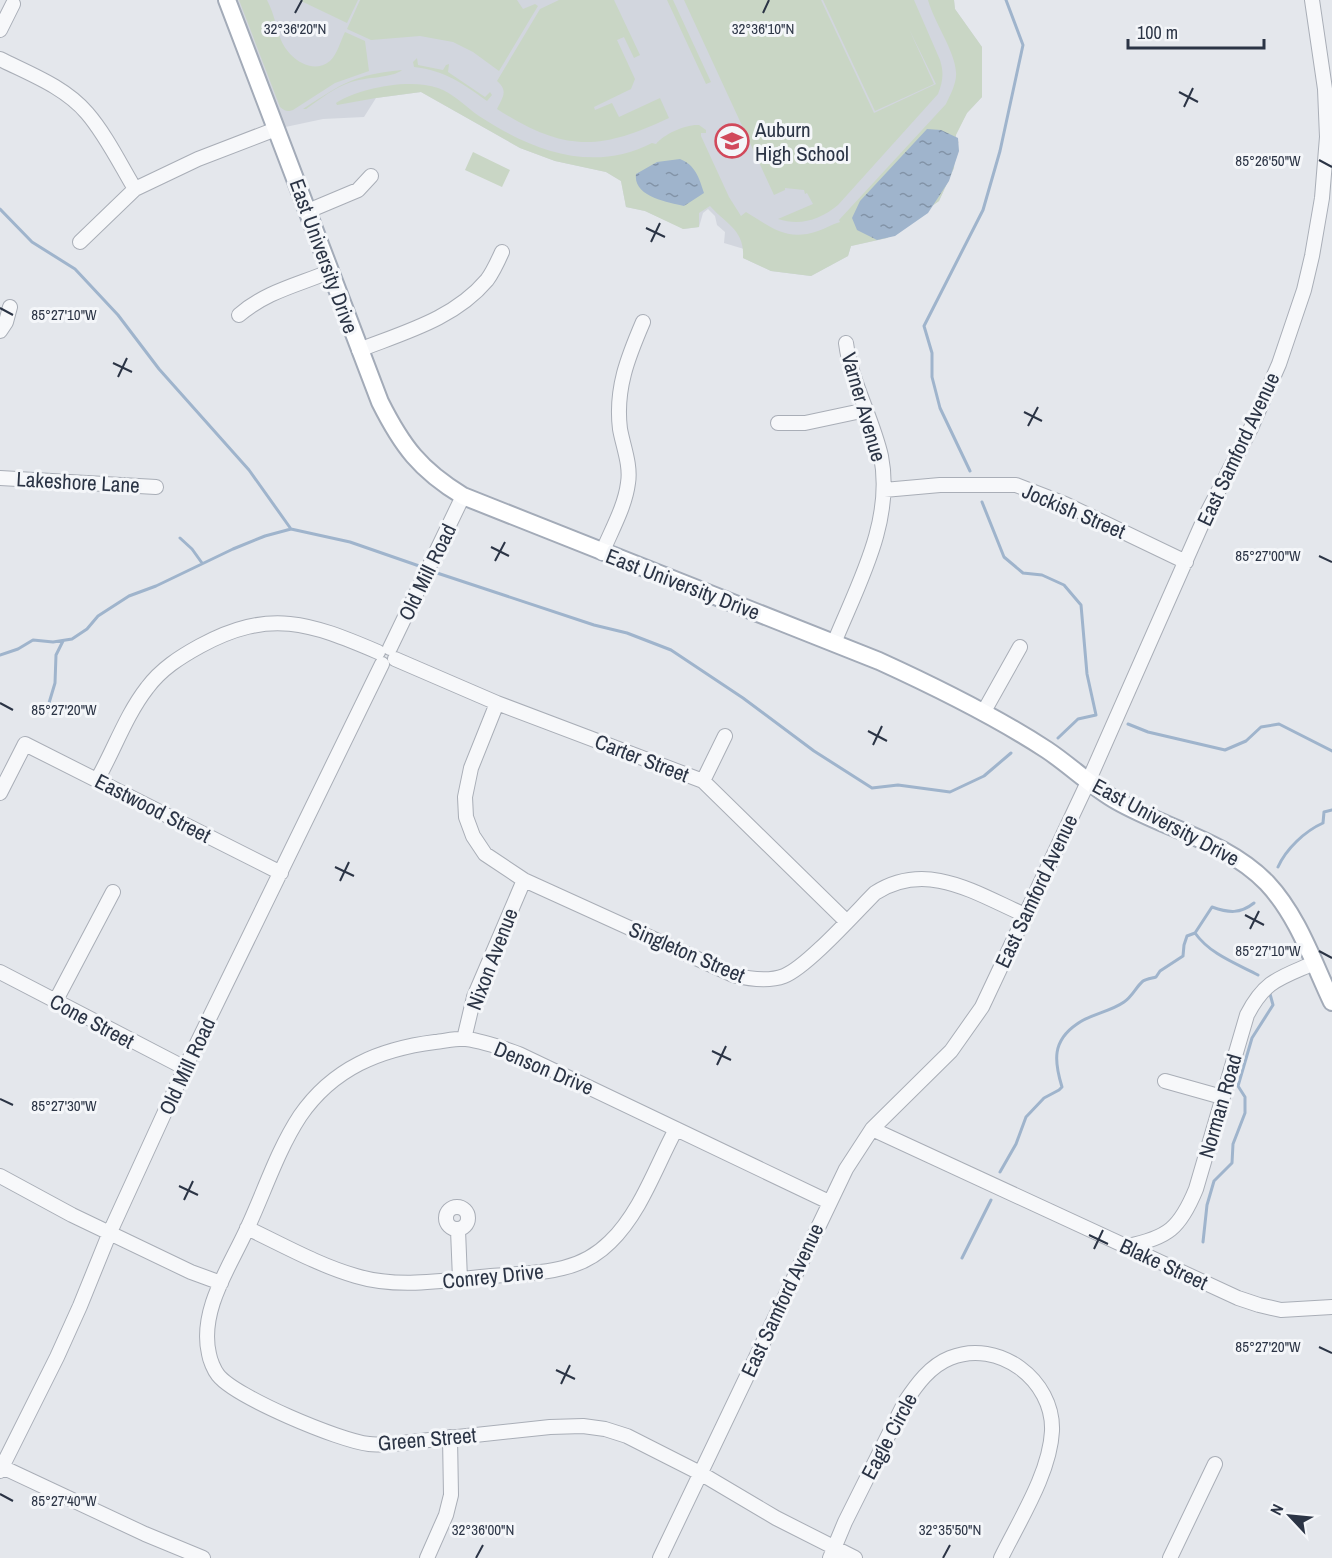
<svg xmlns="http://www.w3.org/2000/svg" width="1332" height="1558" viewBox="0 0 1332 1558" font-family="'Archivo Narrow',sans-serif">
  <defs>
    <pattern id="water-ripples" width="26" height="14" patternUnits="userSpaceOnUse" patternTransform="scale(1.5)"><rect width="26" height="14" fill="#9fb4cc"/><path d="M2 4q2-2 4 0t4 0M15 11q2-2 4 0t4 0" fill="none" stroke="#8293a7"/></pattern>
  </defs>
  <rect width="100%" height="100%" fill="#e4e7ec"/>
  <path fill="#d2d6de" d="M227 0H954L955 9 982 47V97L967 113 956 133 954 168 939 201 887 238 851 246 848 256 811 276 771 271 743 258 744 249 724 243 725 232 717 225 715 216 708 209 703 213 699 227 684 229 645 211 626 207 621 181 606 172 555 161 520 148 421 92 376 98 364 117 323 119 276 129Z"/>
  <path fill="#c9d6c5" d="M239 0H267C274 13 276 27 281 40 288 57 311 76 330 61 337 55 341 40 345 32L365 41 369 71 335 83 293 110C287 112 285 111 280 107Z
    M299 0H358L347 23Z
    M360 0H517L523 9 535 4 538 6 499 71 473 52 453 42 420 36 371 40 347 29Z
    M559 0H614L640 55 634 58 624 37 617 40 635 79 631 89 594 107 595 110 612 103 619 117 660 98 669 118C599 151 564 152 497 109 502 98 509 91 497 81L540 9Z
    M667 0H673L711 82 706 84Z
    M684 0H821L874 113 936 84 909 29 934 84 875 111 823 0H914L940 60C944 73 943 81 938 94L838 205C820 220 800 226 778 219L813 204 807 193 805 194 804 190 785 188V190L774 195Z
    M928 0H954L955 9 982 47V97L967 113 956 135 954 168 939 201 887 238 851 246 848 256 811 276 771 271 743 258C745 230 726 224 710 206L699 213V227L683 229 645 211 626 207 621 181 606 172 555 161 520 148 421 92 376 98 337 105 336 103C359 88 410 78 438 88 453 93 466 107 479 116 531 150 592 174 652 143L656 144C664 134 686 124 699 125L706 130V133H701V136L729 197 741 216 746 212C771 227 786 242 818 231 825 229 832 224 840 222L839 220 946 104C950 95 957 83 956 72 955 51 934 22 928 0Z
    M417 58 418 65 443 70 446 65 449 64 448 72 485 97 490 92 492 95 487 101C462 83 446 71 414 67L413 62Z
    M402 70C393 78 365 77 351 82 334 88 320 99 306 109H303C343 83 353 75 402 70Z
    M473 152 510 170 502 187 465 170Z"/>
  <path fill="url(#water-ripples)" d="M927 129 941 130 958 138 959 151 949 181 928 213 895 236 877 240 857 230 852 218 860 201Z
    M680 159C695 165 699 177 704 193L684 206C668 202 633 197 636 174L657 162Z"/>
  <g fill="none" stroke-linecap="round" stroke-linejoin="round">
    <path stroke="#9fb4cc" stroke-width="3" d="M0 209 32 242 75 269 118 315 159 369 249 470 291 529 350 542 425 568
      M970 471 940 408 932 377V353L924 326 983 210 1000 151 1023 45 1006 0
      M982 502 1004 557 1023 573 1042 575 1064 585 1081 605 1087 674 1096 715 1078 719 1058 738
      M180 538 192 549 202 563
      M431 571 594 625 627 633 671 650 743 698 814 751 872 788 898 785 950 792 984 776 1011 753
      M0 655 18 649 33 640 53 642 72 639 87 629 98 616 129 596 156 586 233 549 265 536 291 529
      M49 703 55 683 56 655 63 641
      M1128 724 1148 732 1225 750 1246 741 1261 727 1279 724 1332 751
      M1278 867C1286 849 1305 831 1323 823L1324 812 1332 810
      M1195 933C1210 954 1235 963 1258 975
      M1000 1172 1016 1144 1026 1117 1044 1098 1059 1090 1062 1087C1054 1061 1052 1041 1077 1024 1090 1014 1110 1012 1124 1002 1132 997 1136 987 1143 981 1146 979 1153 978 1156 977L1160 971 1183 956 1184 945 1187 936 1195 933 1212 907C1229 913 1240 914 1254 903
      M1203 1242 1207 1205 1214 1181 1232 1163 1233 1144 1245 1113V1097L1238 1086 1252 1038 1273 1005 1270 994
      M962 1258 991 1200"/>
    <defs>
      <path id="minor" d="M0 30 13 4
        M0 59C30 74 65 87 87 113 106 135 120 164 135 189
        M308 211 358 190 371 176
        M80 242 135 189 198 159 276 129
        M239 315C267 291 298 285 331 271
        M0 331 6 322 10 307
        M359 350C405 332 454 319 487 280 493 272 498 261 502 252
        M778 423H805L866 410
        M0 478 156 487
        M884 490 940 485H1016L1065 504 1186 562
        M602 553C611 531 625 507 628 483 631 465 623 446 620 429 615 389 628 357 643 322
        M834 643C858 584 894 521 881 456 872 417 851 382 846 343
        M390 648 463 496
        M395 659 497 703 703 781 847 922
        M497 703 471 768 465 797 466 817 473 836 485 854 524 880 733 975C749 979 768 982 784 976 807 967 856 912 875 893 927 860 975 893 1025 915
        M983 713 1020 647
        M97 780C114 750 126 715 147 688 161 669 180 657 200 646 270 608 310 623 378 652
        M703 781 725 736
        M0 793 25 744 281 873
        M0 972 185 1068
        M55 1002 113 892
        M464 1039 474 997 524 880
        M1165 1081 1222 1097
        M872 1129 1238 1298 1259 1305 1281 1310 1332 1307
        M0 1176 72 1215 191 1272 221 1283
        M829 1202 519 1054C502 1048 484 1041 466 1039 457 1038 445 1041 435 1042 380 1049 333 1068 300 1116 277 1151 264 1193 246 1231 229 1268 199 1311 209 1354 210 1360 214 1370 218 1375 235 1397 340 1441 369 1444 376 1445 384 1444 392 1444L550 1427 583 1426 605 1429 627 1436 700 1473 776 1518 855 1558
        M446 1218a11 11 0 1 1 22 0a11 11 0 1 1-22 0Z
        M247 1228C283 1245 318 1265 356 1276 399 1289 446 1280 491 1276 514 1274 540 1274 563 1268 580 1264 597 1255 610 1242 641 1212 656 1166 676 1129
        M458 1230 460 1279
        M1127 1246C1168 1238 1180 1228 1196 1189L1247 1015C1265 980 1280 978 1314 963
        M0 1466 145 1534 203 1558
        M0 1471 57 1357 80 1306 110 1232 185 1068 382 664
        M427 1558 446 1515 451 1495 450 1437
        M660 1558 846 1169 872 1129 951 1051 982 1007 1088 782 1205 517 1251 428 1279 364 1304 290 1312 256 1322 198 1327 137 1325 89 1312 0
        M830 1558 845 1522 905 1402C917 1384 930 1366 950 1358 998 1338 1054 1380 1052 1431 1050 1473 1019 1521 1001 1558
        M1170 1558 1215 1464"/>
      <path id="major" d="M227 0 380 402C402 446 420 470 463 496L879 661C936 687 995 716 1047 750 1071 766 1092 787 1117 801 1166 829 1226 841 1267 883 1298 916 1313 962 1332 1002"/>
    </defs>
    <use href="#minor" stroke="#a9aeb7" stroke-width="16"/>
    <use href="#major" stroke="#a3abb8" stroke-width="20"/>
    <use href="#minor" stroke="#f7f8fa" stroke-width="14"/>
    <use href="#major" stroke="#fff" stroke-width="16"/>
  </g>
  <path fill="none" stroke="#2b3445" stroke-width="2" d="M295 13 302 0M763 13 769 0M1179 92 1198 102M1184 107 1193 88M1319 160 1332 167M646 228 665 237M651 242 660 223M0 308 13 315M113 363 132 372M118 377 127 358M1024 412 1042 421M1028 426 1038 407M491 547 509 556M1319 556 1332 562M495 561 505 542M0 703 13 710M868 731 887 741M873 745 882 726M335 867 354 876M340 881 349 862M1245 915 1264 925M1250 929 1259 911M1319 951 1332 958M712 1051 731 1060M717 1065 726 1046M0 1099 13 1105M179 1186 198 1195M184 1200 193 1181M1089 1235 1108 1244M1094 1249 1103 1230M1319 1347 1332 1353M556 1370 575 1379M561 1384 570 1365M0 1494 13 1501M476 1558 483 1545M943 1558 950 1545"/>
  <defs>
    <symbol id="school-ring" viewBox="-11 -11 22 22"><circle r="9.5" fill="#f4f6f9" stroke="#d1495b" stroke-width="1.5"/><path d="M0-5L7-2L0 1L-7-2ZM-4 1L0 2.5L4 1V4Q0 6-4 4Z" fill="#d1495b"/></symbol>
  </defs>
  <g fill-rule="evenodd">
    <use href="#school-ring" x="713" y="122" width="38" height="38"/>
  </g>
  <g text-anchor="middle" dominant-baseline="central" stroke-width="6" stroke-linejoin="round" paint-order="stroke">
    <g font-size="21" fill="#2b3445" stroke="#f4f6f9" text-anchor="start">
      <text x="755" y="129">Auburn<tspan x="755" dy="24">High School</tspan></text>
    </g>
    <g font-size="21" fill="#2b3445" stroke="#f4f6f9">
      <text transform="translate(324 256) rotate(70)">East University Drive</text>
      <text transform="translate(864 407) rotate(74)">Varner Avenue</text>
      <text transform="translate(1238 449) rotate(-65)">East Samford Avenue</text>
      <text transform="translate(78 482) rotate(3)">Lakeshore Lane</text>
      <text transform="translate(1074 511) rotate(23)">Jockish Street</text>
      <text transform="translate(427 572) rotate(-64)">Old Mill Road</text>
      <text transform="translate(683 584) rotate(21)">East University Drive</text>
      <text transform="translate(642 758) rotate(21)">Carter Street</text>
      <text transform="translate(153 808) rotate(27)">Eastwood Street</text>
      <text transform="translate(1166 822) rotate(28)">East University Drive</text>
      <text transform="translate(1036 891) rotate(-65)">East Samford Avenue</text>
      <text transform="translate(687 952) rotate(23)">Singleton Street</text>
      <text transform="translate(492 959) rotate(-69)">Nixon Avenue</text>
      <text transform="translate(92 1021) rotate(28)">Cone Street</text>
      <text transform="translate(187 1066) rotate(-65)">Old Mill Road</text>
      <text transform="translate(544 1068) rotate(23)">Denson Drive</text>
      <text transform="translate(1220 1106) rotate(-74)">Norman Road</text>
      <text transform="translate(1164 1264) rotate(25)">Blake Street</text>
      <text transform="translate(493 1276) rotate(-6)">Conrey Drive</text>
      <text transform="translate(782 1300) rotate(-65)">East Samford Avenue</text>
      <text transform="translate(889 1436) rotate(-62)">Eagle Circle</text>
      <text transform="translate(427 1439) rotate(-5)">Green Street</text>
    </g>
  </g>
  <g font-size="15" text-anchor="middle" fill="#2b3445" stroke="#f4f6f9" stroke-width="6" stroke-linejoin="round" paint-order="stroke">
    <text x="295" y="34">32°36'20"N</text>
    <text x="763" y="34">32°36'10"N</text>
    <text x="1268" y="166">85°26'50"W</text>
    <text x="64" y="320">85°27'10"W</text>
    <text x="1268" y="561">85°27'00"W</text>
    <text x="64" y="715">85°27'20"W</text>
    <text x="1268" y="956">85°27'10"W</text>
    <text x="64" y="1111">85°27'30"W</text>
    <text x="1268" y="1352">85°27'20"W</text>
    <text x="64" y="1506">85°27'40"W</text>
    <text x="483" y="1535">32°36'00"N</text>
    <text x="950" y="1535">32°35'50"N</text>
  </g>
  <g transform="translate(1290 1516) rotate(296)" stroke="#f4f6f9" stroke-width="4.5" paint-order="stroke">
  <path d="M0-4.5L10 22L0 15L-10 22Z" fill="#2b3445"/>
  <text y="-9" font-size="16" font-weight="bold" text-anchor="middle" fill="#2b3445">N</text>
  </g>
  <path d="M1128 39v9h136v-9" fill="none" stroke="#2b3445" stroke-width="3"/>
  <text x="1137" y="39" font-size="18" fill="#2b3445" stroke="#f4f6f9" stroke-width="4.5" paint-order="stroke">100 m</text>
</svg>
